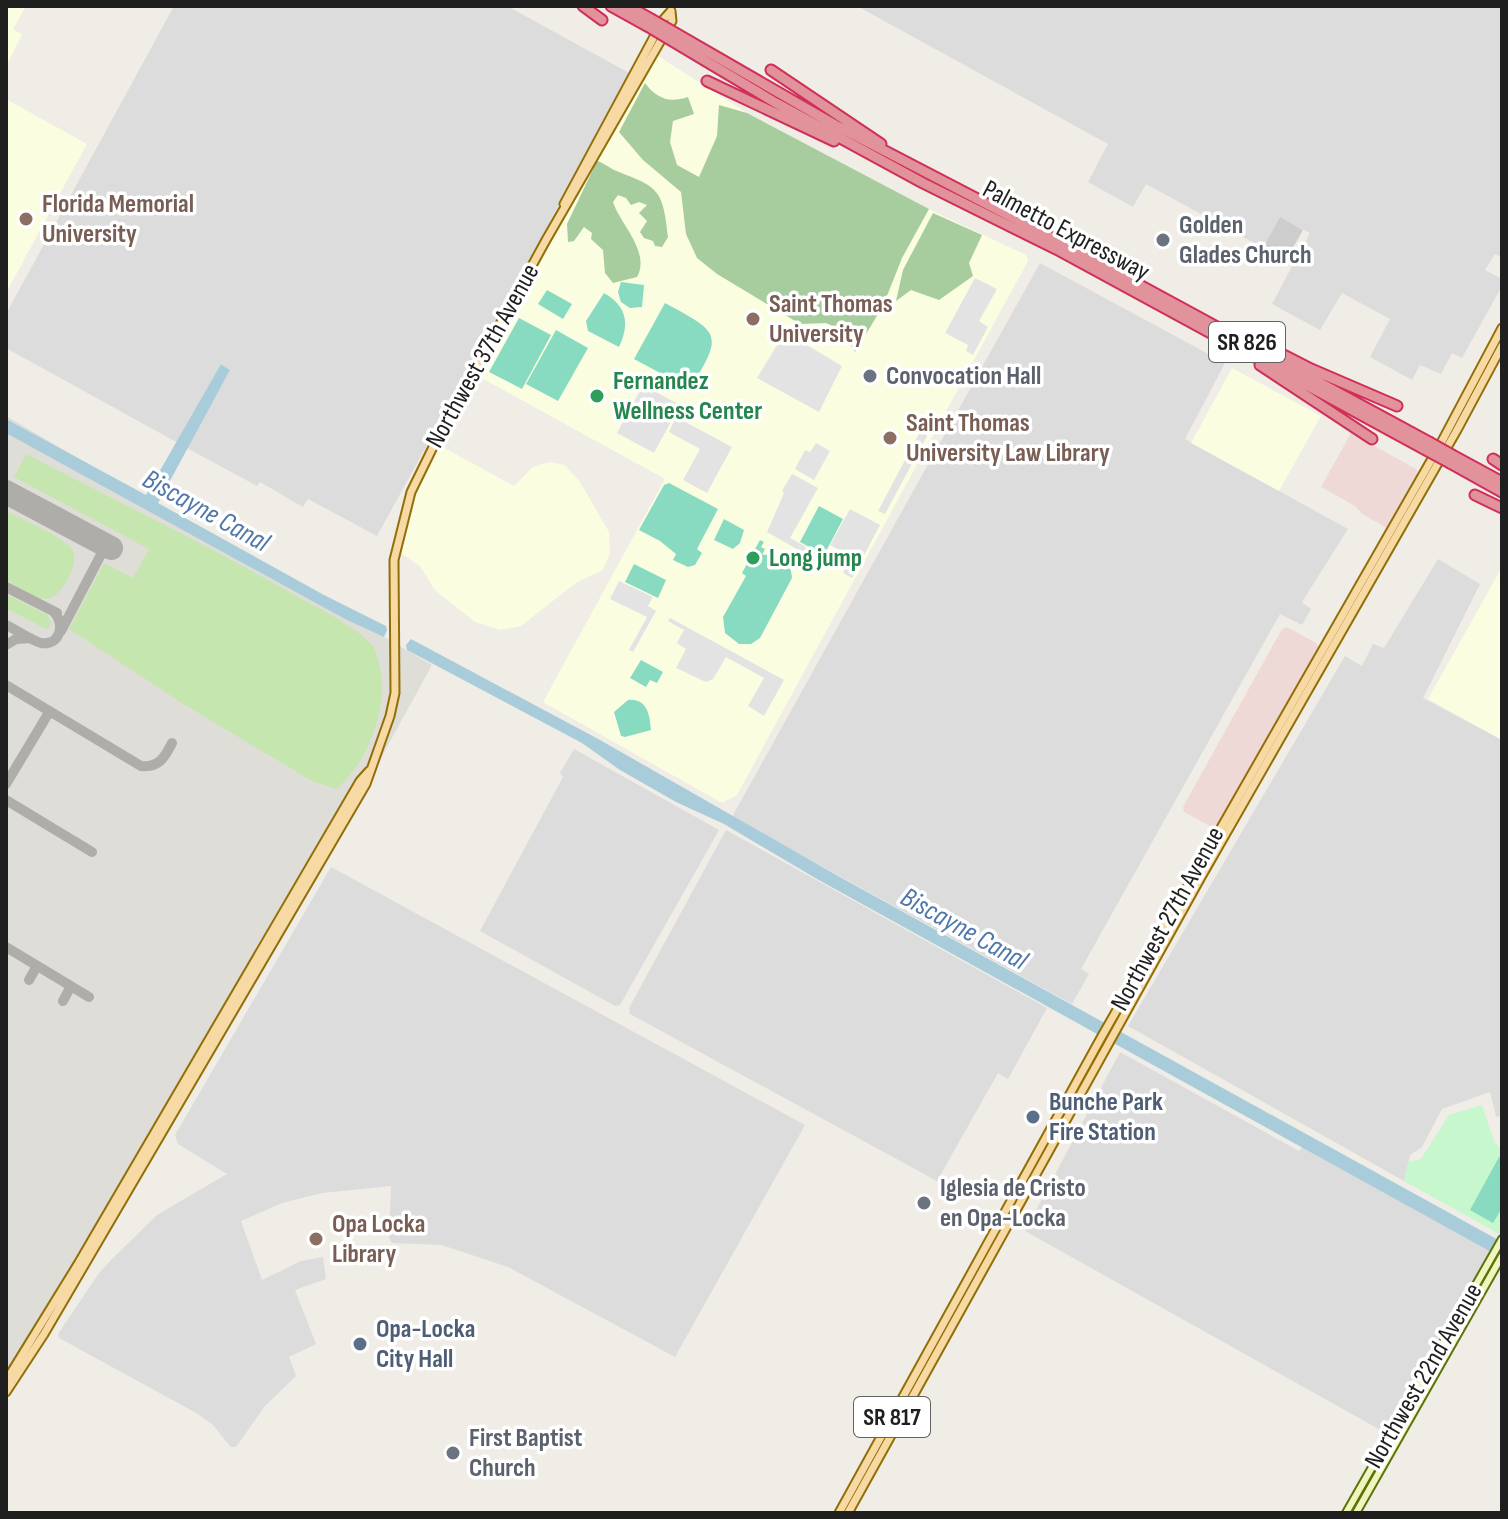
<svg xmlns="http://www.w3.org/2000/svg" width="1508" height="1519" viewBox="0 0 1508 1519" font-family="'Sofia Sans Condensed',sans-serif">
  <rect width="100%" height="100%" fill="#efede6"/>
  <path fill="#dddcdc" d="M174 6H507L631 74 377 536 308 499 303 507 260 482 257 486 187 448 230 370 221 364 178 443 6 348V314Z
    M857 6H1502V258L1495 254 1485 270 1502 279V286L1462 358 1452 353 1441 374 1420 365 1412 380 1370 357 1390 319 1342 293 1320 330 1272 304 1310 233 1280 218 1263 248 1146 184 1133 207 1088 182 1108 144Z
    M1040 263 1225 363 1185 439 1348 529 1302 602 1311 609 1302 625 1280 614 1081 969 1089 974 1072 1004 732 817Z
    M1438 559 1480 584 1423 698 1502 740V1115L1496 1117 1490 1092 1442 1109 1422 1147 1410 1155 1404 1181 1128 1026 1345 656 1362 666 1373 644 1384 648Z
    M574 749 719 830 620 1005 615 1006 480 931 563 777 560 773Z
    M726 830 1047 1008 1008 1079 998 1073 937 1181 630 1014 629 1008Z
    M331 867 805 1125 675 1357 508 1267 442 1245 392 1243 389 1238 391 1186 322 1193 282 1203 241 1221 262 1280 301 1261 323 1257 326 1279 295 1290 316 1344 289 1357 296 1376 265 1406 236 1447H231L212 1424 198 1414 59 1338 58 1334 99 1273 112 1259 157 1215 227 1174 178 1144 175 1135Z
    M1120 1052 1299 1151 1302 1147 1492 1252 1388 1432H1384L1025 1231Z"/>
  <path fill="#efd9d6" d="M1351 433 1416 469 1418 474 1387 528 1362 514 1355 506 1321 487Z
    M1287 627 1316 643 1319 648 1218 825 1212 827 1184 812 1183 807 1282 629Z"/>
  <path fill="#fbfde1" d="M6 6H26L13 29 22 35 6 66Z
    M655 54 747 113 903 197 1026 255 1028 261 737 795 722 803 543 702 665 479 478 376Z
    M6 99 87 144 6 293Z
    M1232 368 1321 416 1279 491 1191 443Z
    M435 443 514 486 533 467 549 462 565 465 580 482 609 532 610 553 603 570 577 582 521 626 500 630 475 622 435 590 420 566 396 550 404 514Z
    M1502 567V740L1428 699Z"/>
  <path fill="#cdcdcd" d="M1280 217 1303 230 1286 260 1263 248Z"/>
  <path fill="#deddd7" d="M6 416 432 665 324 862 6 1400Z"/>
  <path fill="#c6e6af" d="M26 454C114 500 204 543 291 593 317 608 352 623 373 646 376 650 377 657 379 663 390 704 369 762 336 789L312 781 182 703 69 629 104 563 133 578 149 549 14 477Z
    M6 511C20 518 65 538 72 549 81 561 61 599 46 599 33 599 17 586 6 580Z
    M6 594 47 615 51 622 49 628H44L6 608Z"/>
  <path fill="#a7cc9d" d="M645 83C657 99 669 103 688 97L694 114 673 121 670 142 677 165 699 177 717 136 719 105 747 113 929 209 902 258 883 306 855 352 842 330 826 323 800 324 717 274 697 258 686 234 681 192 643 160 619 132Z
    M597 161C604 163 608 167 614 170 657 187 663 187 668 237L662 247 655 246 653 241 644 238 640 232 647 221 639 213 647 205 639 202 631 205 626 198 618 195 613 202C620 224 651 252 637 277L613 283 605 273 603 250 591 239 592 233 584 227 574 241 568 242 567 224Z
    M933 213 982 235 969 263 973 276 939 300 911 290 896 301 903 270Z"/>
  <path fill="#c6f7cd" d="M1482 1105 1494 1141 1502 1150 1501 1235 1404 1181 1408 1162 1421 1159 1449 1115Z"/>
  <path fill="#88dac0" d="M621 282 644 285 642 307 630 308 621 302 618 292Z
    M547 290 572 304 563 319 538 304Z
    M604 293C627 306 630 324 619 347L588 331 586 321Z
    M665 303C720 333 724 333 690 389L634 359Z
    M519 318 551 335 522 389 489 372Z
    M556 330 588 348 558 401 526 384Z
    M669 483 718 509 697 549 702 553 695 565 688 567 673 560 676 554 660 541 639 530 664 485Z
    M819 506 843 519 824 555 800 542Z
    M724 519 744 530 740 543 733 549 714 540Z
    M760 540 764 542 761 547 765 549 762 555C779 552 791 560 792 578L760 638 751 644H739L725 633 723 617 746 576 742 573Z
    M634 564 666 580 658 598 625 582Z
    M641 660 663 672 657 683 650 680 646 687 630 678Z
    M628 700C647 698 650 715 651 730L625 737 621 736 614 712Z
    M1499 1157 1502 1158V1208L1493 1223 1470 1210Z"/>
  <path fill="#e3e3e3" d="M975 278 997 289 979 321 988 327 973 355 966 351 968 345 945 333Z
    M785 332 842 366 819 412 757 378Z
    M643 385 680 405 654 453 617 433Z
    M676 417 732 447 707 493 683 480 700 449 669 432Z
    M922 428 927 436 885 514 878 511Z
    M816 443 830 451 814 480 795 469 805 450 810 452Z
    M792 474 818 488 790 538 824 557 821 563 767 532 784 493 782 491Z
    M850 509 880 525 852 578 843 573 851 557 830 545Z
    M619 581 653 597 648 606 656 611 633 652 629 650 647 617 610 599Z
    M670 618 784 680 764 716 748 706 764 678 726 657 713 679 706 682 676 668 686 649 677 643 684 630 668 621Z"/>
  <path fill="#a9ccda" d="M221 364 230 370 158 503 324 595 386 626 387 630 384 637 345 619 6 433V419L146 495Z
    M411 639 600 740 838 876 1502 1242V1258L817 879 724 824 676 802 620 770 582 743 407 650 406 645Z"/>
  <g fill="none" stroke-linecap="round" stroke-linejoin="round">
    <path stroke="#aeadaa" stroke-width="10" d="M6 587 57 613
      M6 625C17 630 30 640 41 643 61 646 65 623 54 612
      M61 631 106 545
      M6 645 16 639 30 638
      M6 685 141 766C159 768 165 757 172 743
      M6 784 48 714 47 710
      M6 800 92 852
      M6 947 89 997
      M29 980 37 966
      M63 1001 71 986"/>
    <path stroke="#aeadaa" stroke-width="24" d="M6 492 111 548"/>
    <defs>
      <path id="secondary" d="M1346 1513 1502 1239
        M1356 1513 1502 1256"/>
      <path id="primary" d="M564 204 663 20 671 11
        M6 1381 78 1264 360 781 369 771
        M6 1392 44 1334 366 784 390 716 395 693 394 560 411 492 435 443 546 240 672 21 671 11
        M839 1513 1102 1036 1441 443 1502 328
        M848 1513 1201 877 1457 430 1502 346"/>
      <path id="highway" d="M583 6 602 20
        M611 6 647 26
        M628 6 651 19
        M677 34 835 125 1064 244 1429 442
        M672 41 776 103 923 183 1060 251 1424 449
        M771 70 881 144
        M707 81 834 141
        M1262 344 1311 369 1397 406
        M1260 365 1372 439
        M1454 456 1502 482
        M1493 459 1502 465
        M1450 463 1502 492
        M1475 495 1502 508"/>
    </defs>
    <use href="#secondary" stroke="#5f710b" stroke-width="10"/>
    <use href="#primary" stroke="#926e08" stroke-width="11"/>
    <use href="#highway" stroke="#d12f5b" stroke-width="13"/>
    <use href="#secondary" stroke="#eff6bd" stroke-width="6"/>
    <use href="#primary" stroke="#f7d9a3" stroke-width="7"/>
    <use href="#highway" stroke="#e2929b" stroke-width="9"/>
    <defs>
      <path id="highway-bridge" d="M651 19 677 34
        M647 26 672 41
        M1429 442 1454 456
        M1424 449 1450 463"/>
    </defs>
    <use href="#highway-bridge" stroke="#d12f5b" stroke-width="13" stroke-linecap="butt"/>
    <use href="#highway-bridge" stroke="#e2929b" stroke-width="9"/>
  </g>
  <g fill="#8d6e63" stroke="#fff" stroke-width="3">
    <circle cx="26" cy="219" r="8"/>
    <circle cx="753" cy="319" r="8"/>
    <circle cx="890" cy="438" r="8"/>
    <circle cx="316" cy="1239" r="8"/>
  </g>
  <g fill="#6b7280" stroke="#fff" stroke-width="3">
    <circle cx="1163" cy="240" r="8"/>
    <circle cx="870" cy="376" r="8"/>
    <circle cx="924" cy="1203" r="8"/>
    <circle cx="453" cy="1453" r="8"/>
  </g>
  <g fill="#2e9e5b" stroke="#fff" stroke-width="3">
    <circle cx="597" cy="396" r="8"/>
    <circle cx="753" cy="558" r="8"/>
  </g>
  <g fill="#5c6f8a" stroke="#fff" stroke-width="3">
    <circle cx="1033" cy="1117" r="8"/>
    <circle cx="360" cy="1344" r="8"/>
  </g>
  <g text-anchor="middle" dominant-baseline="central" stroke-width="7" stroke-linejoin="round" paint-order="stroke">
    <g fill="#fff" stroke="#626262" stroke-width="2">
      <rect x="1209" y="322" width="76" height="40" rx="6"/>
      <rect x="854" y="1397" width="76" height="40" rx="6"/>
    </g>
    <g font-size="24" font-weight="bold" fill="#1f1f1f">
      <text x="1247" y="342">SR 826</text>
      <text x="892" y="1417">SR 817</text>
    </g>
    <g font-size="26" font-weight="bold" fill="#785e54" stroke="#fff" text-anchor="start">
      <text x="42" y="204">Florida Memorial<tspan x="42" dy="30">University</tspan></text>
      <text x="769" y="304">Saint Thomas<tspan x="769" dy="30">University</tspan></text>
      <text x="906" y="423">Saint Thomas<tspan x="906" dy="30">University Law Library</tspan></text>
      <text x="332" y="1224">Opa Locka<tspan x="332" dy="30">Library</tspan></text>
    </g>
    <g font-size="26" font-weight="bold" fill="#5b616d" stroke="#fff" text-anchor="start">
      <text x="1179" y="225">Golden<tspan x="1179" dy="30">Glades Church</tspan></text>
      <text x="886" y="376">Convocation Hall</text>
      <text x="940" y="1188">Iglesia de Cristo<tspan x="940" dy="30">en Opa-Locka</tspan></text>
      <text x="469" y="1438">First Baptist<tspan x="469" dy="30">Church</tspan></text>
    </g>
    <g font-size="26" fill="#1f1f1f" stroke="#fff">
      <text transform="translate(1066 231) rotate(28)">Palmetto Expressway</text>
      <text transform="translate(483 356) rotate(-61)">Northwest 37th Avenue</text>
      <text transform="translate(1168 919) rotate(-61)">Northwest 27th Avenue</text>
      <text transform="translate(1424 1376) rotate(-60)">Northwest 22nd Avenue</text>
    </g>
    <g font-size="26" font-weight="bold" fill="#27864d" stroke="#fff" text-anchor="start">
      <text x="613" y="381">Fernandez<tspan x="613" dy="30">Wellness Center</tspan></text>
      <text x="769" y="558">Long jump</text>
    </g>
    <g font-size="26" font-weight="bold" fill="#4e5e75" stroke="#fff" text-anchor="start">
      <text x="1049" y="1102">Bunche Park<tspan x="1049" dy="30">Fire Station</tspan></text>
      <text x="376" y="1329">Opa-Locka<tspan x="376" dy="30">City Hall</tspan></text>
    </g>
    <g font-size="28" font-style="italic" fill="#5077aa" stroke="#fff">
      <text transform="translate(206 511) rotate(29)">Biscayne Canal</text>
      <text transform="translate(964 929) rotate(29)">Biscayne Canal</text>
    </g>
  </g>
  <rect width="1508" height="1519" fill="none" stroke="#1f1f1f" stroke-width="16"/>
</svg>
